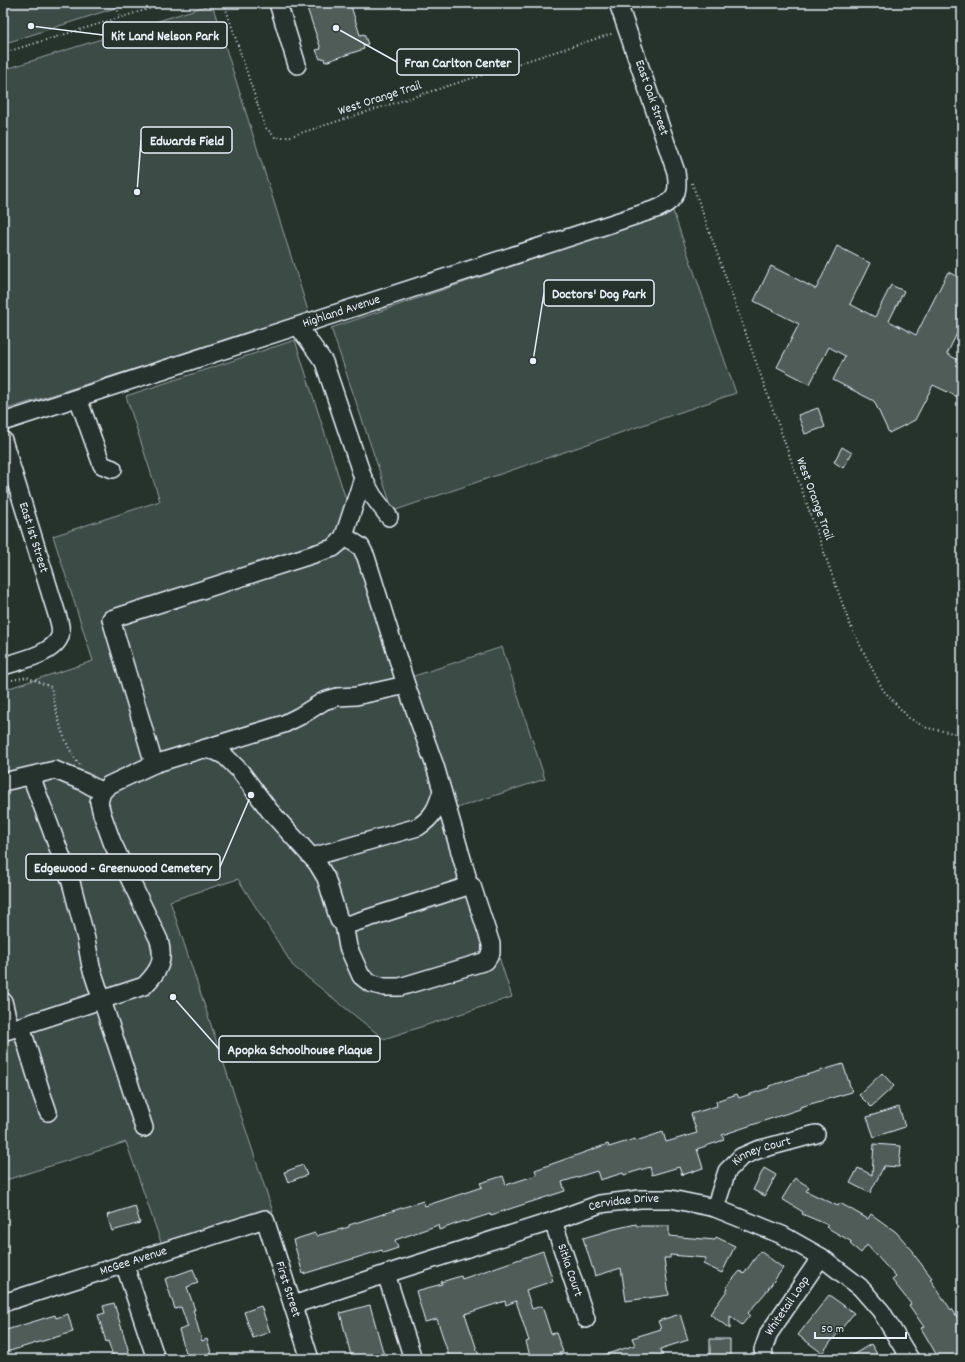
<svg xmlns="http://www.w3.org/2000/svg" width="965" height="1362" viewBox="0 0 965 1362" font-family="Dekko,sans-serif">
  <rect width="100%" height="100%" fill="#26332d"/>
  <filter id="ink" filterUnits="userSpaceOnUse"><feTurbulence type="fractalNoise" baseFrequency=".025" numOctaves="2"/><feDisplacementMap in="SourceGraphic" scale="8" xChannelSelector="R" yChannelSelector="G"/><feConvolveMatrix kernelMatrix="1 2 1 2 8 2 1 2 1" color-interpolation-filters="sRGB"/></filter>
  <g filter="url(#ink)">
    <path fill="#3e4b47" stroke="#939ea0" d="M3 3H113L115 8 3 44Z
      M212 4 309 314 4 410 3 405V70Z
      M673 211 736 393 393 511 331 328Z
      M295 340 359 540 408 678 502 647 545 779 451 810 512 997 384 1039 293 966 238 879 170 901 273 1212 163 1248 126 1142 3 1181V690L93 661 53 536 160 501 126 396Z"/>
    <path fill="#505c59" stroke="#e8f1f8" d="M316 3H350L360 35 364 34 368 44 363 46 364 49 325 62 324 58 320 59 316 50 321 49 307 8 316 5Z
      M837 246 870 263 850 304 875 317 891 285 904 291 889 321 916 335 948 272 962 279V323L947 354 962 362V399L933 385 915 420 889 433 874 401 833 380 845 356 829 347 810 384 777 367 799 324 754 301 771 266 816 289Z
      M818 408 825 427 805 434 798 415Z
      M842 447 852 453 843 468 834 462Z
      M843 1064 852 1092 800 1107V1109L722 1135 724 1140 697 1149 703 1168 682 1175 679 1167 652 1175 650 1167 624 1175 623 1173 600 1180 597 1171 562 1182 565 1191 491 1215 490 1214 465 1222 464 1221 439 1230 438 1225 395 1240 398 1248 383 1253 382 1250 303 1274 293 1240 315 1233 316 1236 349 1227V1225L423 1201 425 1206 482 1187 480 1183 503 1176 506 1185 537 1175 535 1170 608 1144 609 1147 635 1139 636 1141 663 1132 666 1142 697 1133 691 1114 717 1106 716 1101 737 1094 739 1098 769 1088V1086Z
      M882 1073 894 1086 871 1107 859 1095Z
      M899 1107 905 1127 874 1137 867 1117Z
      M874 1144 901 1146 899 1167 884 1166 870 1193 850 1183 858 1168 872 1175Z
      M303 1165 307 1175 288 1182 284 1172Z
      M764 1168 776 1175 765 1196 753 1190Z
      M795 1178 809 1187 806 1191 838 1206 840 1203 868 1219 871 1214 896 1232 913 1251 912 1252 932 1278 930 1279 951 1310 952 1309 962 1325V1359H939L921 1328 924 1327 909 1305 911 1304 892 1280 896 1277 867 1245 861 1253 850 1244 852 1242 826 1227 828 1225 802 1214 803 1212 782 1199Z
      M135 1206 140 1223 112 1231 107 1215Z
      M636 1224 637 1226H669V1236L715 1240 716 1237 735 1246 722 1273 703 1264 706 1258 670 1255V1258H664L669 1295 626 1301 621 1268 595 1276 583 1238 614 1229Z
      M543 1251 553 1281 526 1290 532 1309 542 1306 551 1334 556 1333 563 1352 540 1359H531L526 1342 529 1341 516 1301 506 1305 505 1301 465 1314 480 1359H450L437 1319 425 1322 416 1291 442 1284 441 1282 461 1276 462 1279Z
      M760 1251 783 1268 766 1292 748 1313 750 1315 742 1325 730 1316V1329L710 1314 728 1289 726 1287 740 1271 744 1274Z
      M193 1269 198 1283 187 1287 195 1310H193L202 1341 207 1339 211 1353 188 1359 179 1330 188 1327 181 1307 175 1309 165 1279Z
      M829 1295 854 1313 822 1353 798 1335Z
      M114 1303 131 1359H114L108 1341 106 1342 98 1315 105 1313 103 1306Z
      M370 1305 385 1359H352L340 1313Z
      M261 1306 270 1332 253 1338 244 1312Z
      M68 1314 73 1332 3 1353V1331L55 1315 56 1318Z
      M680 1314 688 1340 660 1349 664 1359H599L598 1357 635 1345 632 1338 661 1329 658 1321Z
      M710 1339H730V1359H710Z
      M871 1344 880 1359H846Z"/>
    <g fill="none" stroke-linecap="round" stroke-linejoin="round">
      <defs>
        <g id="minor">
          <path d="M278 3 297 65"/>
          <path d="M298 326 324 362 363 478 373 496 389 517"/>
          <path d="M78 398 102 465 113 469"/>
          <path id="s1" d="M3 422 659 208C677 199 679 191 676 172L618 3"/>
          <path id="s2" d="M3 440 59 621C60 625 61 632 60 636 54 654 19 661 3 666"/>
          <path d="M203 749 215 751 225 756 240 771 269 810 317 863 326 878 339 920 344 924H350L462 888 466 883 467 876 435 766 406 685 366 557 361 547 344 536"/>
          <path d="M154 764 111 619 333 548 339 543 344 536 363 478"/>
          <path d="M31 776 71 882 86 939 91 967 144 1128"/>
          <path d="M3 782 55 770 84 782 102 792"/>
          <path d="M312 857 418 827C433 817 437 808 442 791"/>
          <path d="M344 924 348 947 361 976 370 983 384 987H400L486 961 491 953V944L472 886 466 883"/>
          <path d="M3 1001 10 1029"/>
          <path d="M21 1026 41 1092 48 1112"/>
          <path d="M3 1032 144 986C159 971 165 961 159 940L112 842 102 814 99 802 102 792 109 785 154 764 284 724 300 716 324 701 337 697 356 696 406 685"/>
          <path id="s3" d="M715 1208 727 1171 741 1157 757 1150 816 1134"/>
          <path id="s4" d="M553 1221 586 1319"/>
          <path d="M124 1263 156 1359"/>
          <path d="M386 1274 413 1359"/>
          <path id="s5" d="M3 1303 265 1219 310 1359"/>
          <path id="s6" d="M293 1305 386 1274 553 1221 600 1204 640 1199H671L715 1208 782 1235 821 1257 860 1287 881 1311 910 1359"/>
          <path id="s7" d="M765 1359 763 1350 769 1333 821 1257"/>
        </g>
      </defs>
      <use href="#minor" stroke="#e8f1f8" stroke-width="20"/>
      <path stroke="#e8f1f8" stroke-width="2" stroke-dasharray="1 3" stroke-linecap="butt" d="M52 3V4
        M115 3 120 18
        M224 3 265 127 275 137H288L614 33
        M3 53 168 3
        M692 183 850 625 883 690 909 718 927 728 953 733 962 732
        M12 680 27 677 51 687C57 714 62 743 80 765"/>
      <use href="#minor" stroke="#26332d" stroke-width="17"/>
    </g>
  </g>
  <g text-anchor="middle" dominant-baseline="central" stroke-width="3" stroke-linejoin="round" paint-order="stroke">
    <g font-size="13" fill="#e8f1f8" stroke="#26332d">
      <text transform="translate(651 98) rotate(71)">East Oak Street</text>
      <text transform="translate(380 99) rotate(-18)">West Orange Trail</text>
      <text stroke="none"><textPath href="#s1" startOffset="356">Highland Avenue</textPath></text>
      <text transform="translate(814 499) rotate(70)">West Orange Trail</text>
      <text stroke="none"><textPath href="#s2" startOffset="102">East 1st Street</textPath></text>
      <text stroke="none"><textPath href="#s3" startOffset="80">Kinney Court</textPath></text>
      <text stroke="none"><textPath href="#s6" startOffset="347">Cervidae Drive</textPath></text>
      <text stroke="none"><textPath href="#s5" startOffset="137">McGee Avenue</textPath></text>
      <text stroke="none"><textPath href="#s4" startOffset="52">Sitka Court</textPath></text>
      <text stroke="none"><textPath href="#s5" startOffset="349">First Street</textPath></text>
      <text stroke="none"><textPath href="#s7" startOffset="60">Whitetail Loop</textPath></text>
    </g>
  </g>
  <path fill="none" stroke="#e8f1f8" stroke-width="1.5" d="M31 26L103 35M336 28L397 62M137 192L141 140M533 361L544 293M251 795L220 867M173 997L219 1049"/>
  <g fill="#e8f1f8" stroke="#26332d" stroke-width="1.5">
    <circle cx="31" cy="26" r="4"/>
    <circle cx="336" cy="28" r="4"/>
    <circle cx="137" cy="192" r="4"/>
    <circle cx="533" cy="361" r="4"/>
    <circle cx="251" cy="795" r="4"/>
    <circle cx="173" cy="997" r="4"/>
  </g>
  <g fill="#26332d" stroke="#e8f1f8" stroke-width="1.5">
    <rect x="103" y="22" width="124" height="26" rx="4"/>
    <rect x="397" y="49" width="122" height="26" rx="4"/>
    <rect x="141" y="127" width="91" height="26" rx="4"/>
    <rect x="544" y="280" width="110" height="26" rx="4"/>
    <rect x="26" y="854" width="194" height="26" rx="4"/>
    <rect x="219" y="1036" width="161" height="26" rx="4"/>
  </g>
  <g font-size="14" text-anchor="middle" font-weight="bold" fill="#e8f1f8">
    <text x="165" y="40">Kit Land Nelson Park</text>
    <text x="458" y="67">Fran Carlton Center</text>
    <text x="187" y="145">Edwards Field</text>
    <text x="599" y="298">Doctors' Dog Park</text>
    <text x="123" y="872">Edgewood - Greenwood Cemetery</text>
    <text x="300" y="1054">Apopka Schoolhouse Plaque</text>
  </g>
  <rect width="965" height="1362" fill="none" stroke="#26332d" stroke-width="16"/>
  <rect x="8" y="8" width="949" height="1346" fill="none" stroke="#e8f1f8" stroke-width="1.5" filter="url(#ink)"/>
  <path d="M815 1332v6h91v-6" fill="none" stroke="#e8f1f8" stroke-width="2"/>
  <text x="821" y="1332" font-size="12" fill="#e8f1f8" stroke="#26332d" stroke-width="3" paint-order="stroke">50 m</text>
</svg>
